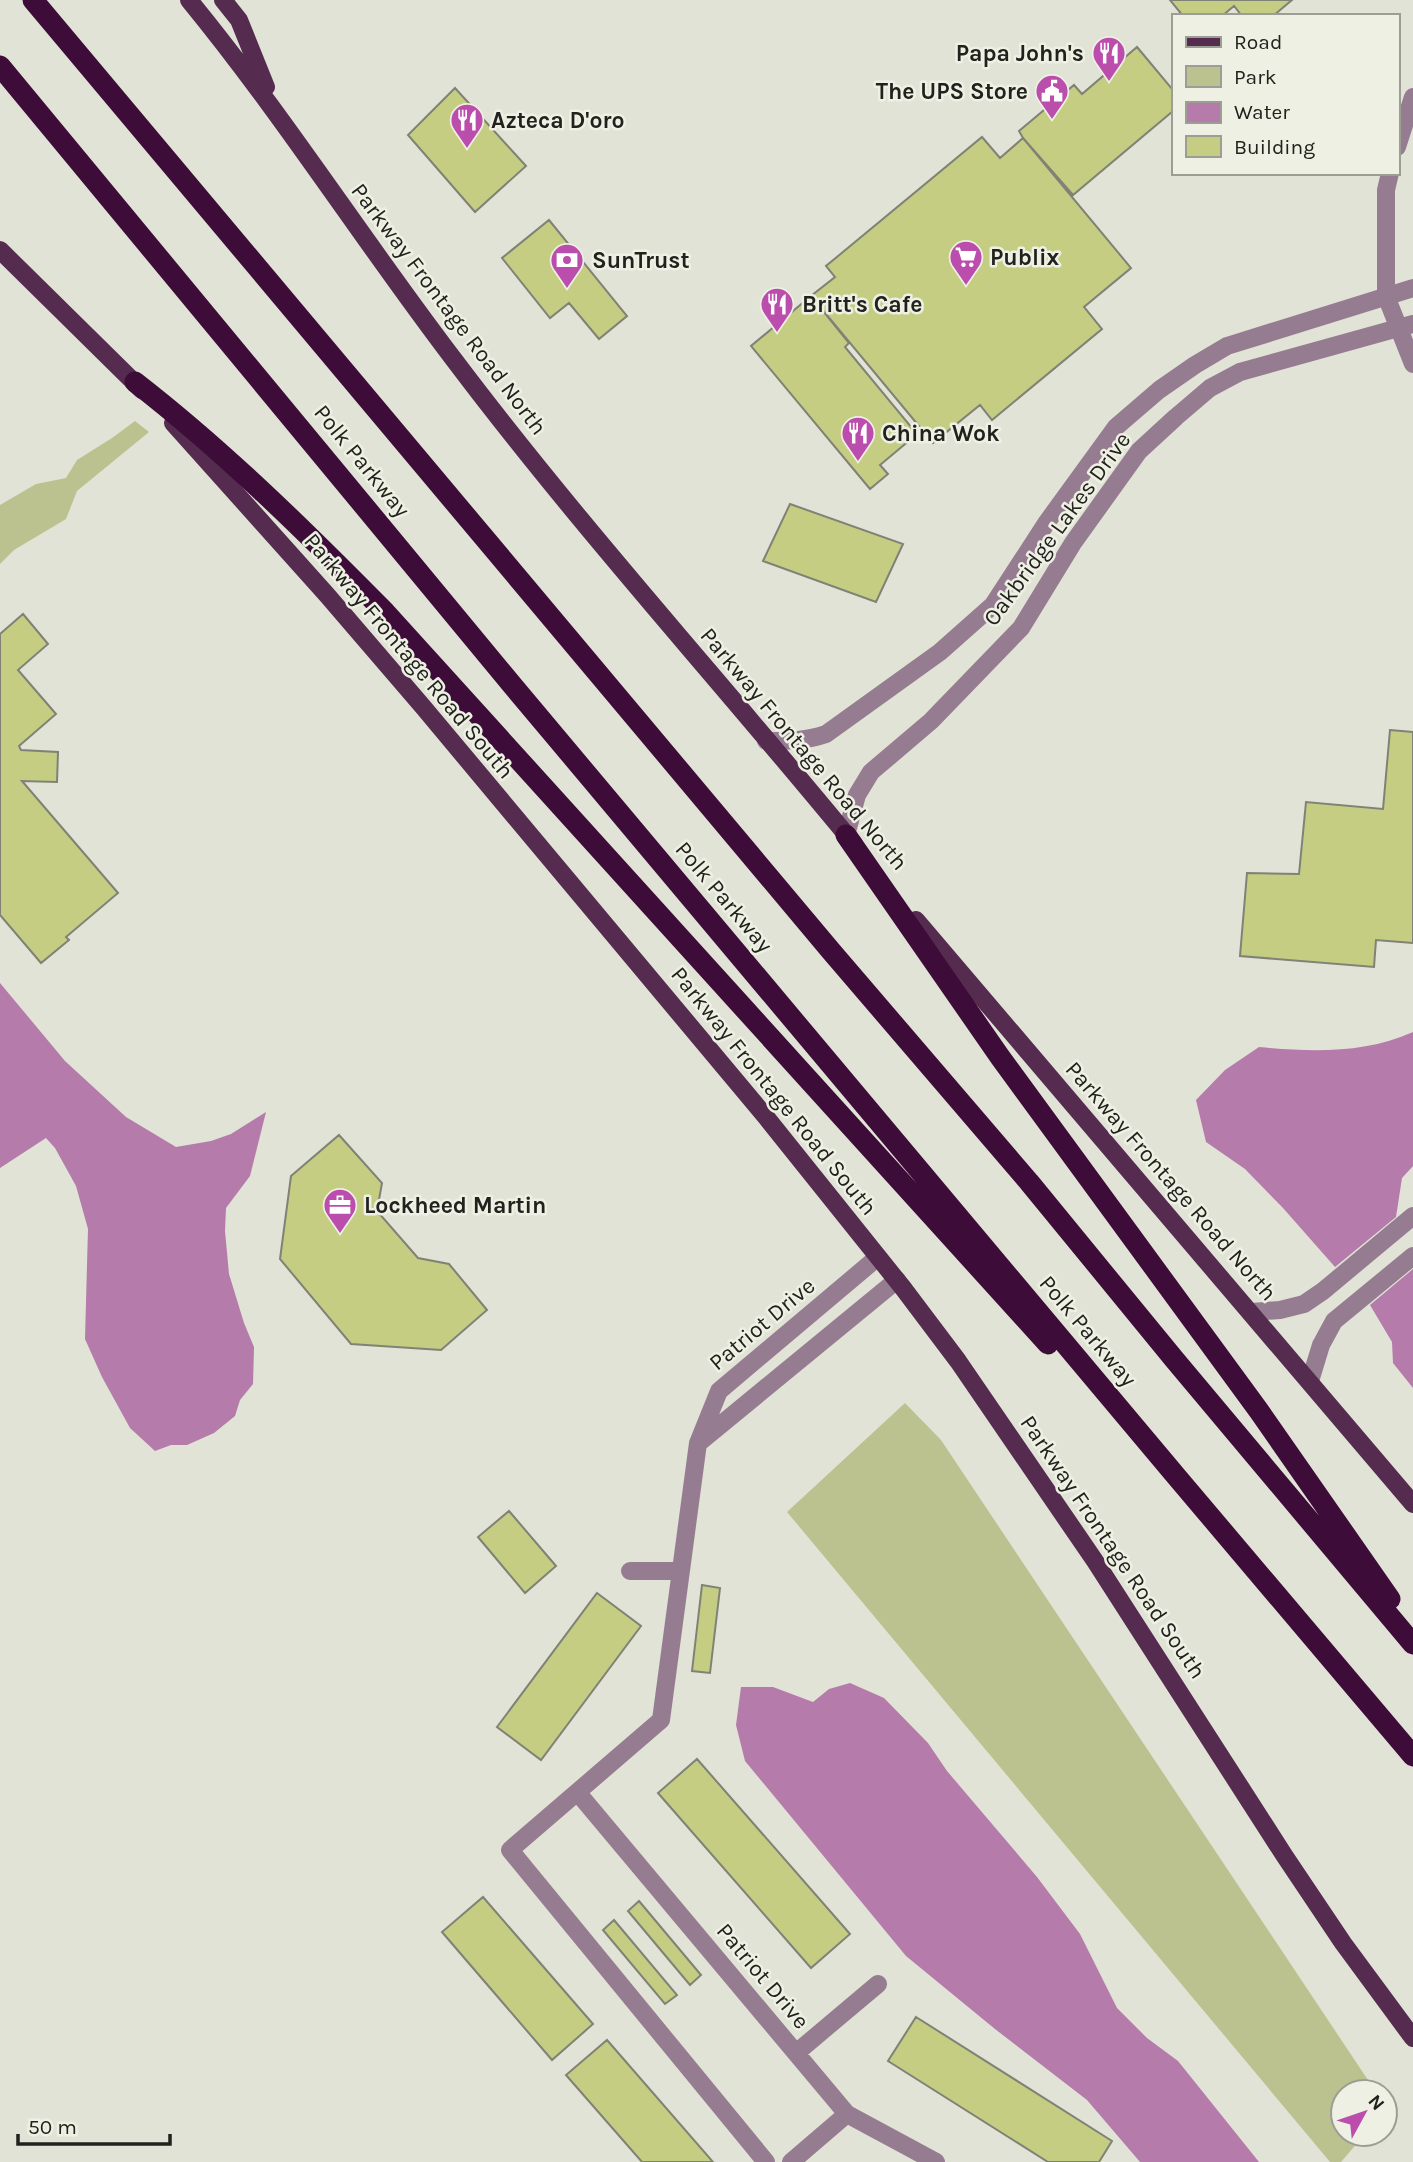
<svg xmlns="http://www.w3.org/2000/svg" width="1413" height="2162" viewBox="0 0 1413 2162" font-family="Karla,sans-serif">
  <rect width="100%" height="100%" fill="#e1e3d6"/>
  <path fill="#bcc28f" d="M135 421 149 432 77 491 66 519 14 550 0 564V505L36 484 66 478 77 460 112 438Z
    M905 1403 941 1440 1376 2092H1343V2134H1365L1341 2162H1330L787 1512Z"/>
  <path fill="#b57bab" d="M0 983 65 1061 126 1117 176 1147 211 1141 231 1134 266 1112 250 1176 226 1208 225 1231 229 1274 244 1323 254 1347 253 1384 240 1400 235 1416 214 1433 187 1445H171L155 1451 130 1428 102 1377 85 1339 88 1229 76 1186 55 1148 46 1138 0 1168Z
    M1413 1032V1166L1402 1178 1396 1217 1335 1267 1283 1208 1245 1169 1206 1142 1196 1100 1225 1070 1259 1047C1311 1052 1364 1054 1413 1032Z
    M1413 1269V1388L1393 1363 1392 1342 1370 1305Z
    M850 1683 884 1698 928 1743 947 1771 1037 1877 1080 1934 1117 2008 1147 2038 1178 2061 1259 2162H1140L1087 2100 995 2029 906 1956 745 1761 736 1725 741 1687H773L813 1702 829 1689Z"/>
  <path fill="#c5cd83" stroke="#808276" stroke-width="2" d="M1170 0H1292L1273 16H1242L1234 6 1222 16H1183Z
    M1137 47 1173 90V111L1073 195 1023 138 1019 131 1074 85 1082 94Z
    M455 88 526 166 475 212 408 135Z
    M982 137 1000 158 1023 138 1131 268 1084 307 1102 329 992 420 980 405 933 443 811 296 835 277 826 266Z
    M549 220 627 316 599 339 569 303 550 318 502 258Z
    M811 296 849 343 845 347 917 434 880 465 888 474 870 489 751 346Z
    M790 504 903 544 876 602 763 561Z
    M23 614 48 644 18 670 56 714 19 746 21 750 58 752 57 782 22 781 118 893 66 937 69 940 41 963 0 915V634Z
    M1390 730 1413 732V943L1376 940 1374 967 1240 956 1247 873 1299 874 1306 802 1383 809Z
    M339 1135 382 1183 377 1211 418 1258 449 1264 487 1310 441 1350 351 1344 280 1259 291 1176Z
    M509 1511 556 1566 525 1593 478 1537Z
    M702 1585 720 1588 710 1673 692 1671Z
    M597 1593 641 1626 541 1760 497 1727Z
    M697 1759 850 1934 811 1968 658 1793Z
    M483 1897 593 2024 552 2060 442 1932Z
    M639 1901 701 1975 690 1985 628 1911Z
    M614 1920 677 1995 665 2004 603 1930Z
    M916 2017 1112 2141 1099 2162H1048L888 2061Z
    M607 2040 713 2162H642L566 2075Z"/>
  <g fill="none" stroke-linecap="round" stroke-linejoin="round">
    <path stroke="#967c91" stroke-width="18" d="M1397 147 1413 97
      M1390 173 1386 190V296L1413 364
      M766 741C786 741 806 741 826 734L940 652 993 605 1047 522 1116 427 1159 390 1195 365 1227 346 1413 288
      M846 835 857 795 871 772 931 721 1021 628 1073 543 1139 451 1176 417 1210 388 1240 372 1413 324
      M1251 1312 1280 1310 1304 1304 1323 1291 1413 1216
      M1310 1381 1321 1345 1334 1321 1413 1256
      M701 1441 897 1280
      M630 1571H681
      M578 1793 847 2114 936 2162
      M796 2053 878 1984
      M766 2162 510 1850 661 1720 698 1443 719 1391 878 1257
      M791 2162 847 2114"/>
    <path stroke="#552b4f" stroke-width="18" d="M189 0C284 116 364 242 455 361 581 528 722 683 854 844
      M223 0 239 20 266 87
      M0 250 142 390
      M173 423 327 595 424 708 766 1117 903 1288 958 1361 1095 1561 1284 1855 1343 1943 1413 2038
      M916 920 1413 1504"/>
    <path stroke="#3d0c38" stroke-width="21" d="M33 0 831 951 1029 1182 1174 1359 1413 1644
      M0 66 513 686 1176 1476 1413 1756
      M135 382C224 451 306 532 385 612L1048 1344
      M846 835 1000 1057 1259 1411 1390 1599"/>
  </g>
  <defs>
    <symbol id="restaurant-pin" viewBox="-11 -11 22 30"><path d="M0 17L-7.5 6A9.5 9.5 0 1 1 7.5 6Z" fill="#bb4dac" stroke="#eef0e3"/><path d="M-5-6h1v4h1v-4h1v4h1v-4h1v5L-1.5 .5V6h-2V.5L-5-1ZM5-6V6H3V1.5H1.5Q1.5-4 5-6Z" fill="#fff"/></symbol>
    <symbol id="civic-pin" viewBox="-11 -11 22 30"><path d="M0 17L-7.5 6A9.5 9.5 0 1 1 7.5 6Z" fill="#bb4dac" stroke="#eef0e3"/><path d="M-.6-6.5H3V-4.5H.6V-3L4-1V1h2V6H-6V1h2V-1L-.6-3ZM-1.2 2.5V6h2.4V2.5Z" fill="#fff"/></symbol>
    <symbol id="supermarket-pin" viewBox="-11 -11 22 30"><path d="M0 17L-7.5 6A9.5 9.5 0 1 1 7.5 6Z" fill="#bb4dac" stroke="#eef0e3"/><path d="M-6-5.5h2.5l.6 2H6L4.5 2H-2.5L-4.4-4H-6ZM-1.5 3.2a1.3 1.3 0 1 0 .1 0ZM3 3.2a1.3 1.3 0 1 0 .1 0Z" fill="#fff"/></symbol>
    <symbol id="bank-pin" viewBox="-11 -11 22 30"><path d="M0 17L-7.5 6A9.5 9.5 0 1 1 7.5 6Z" fill="#bb4dac" stroke="#eef0e3"/><path d="M-6-4H6V4H-6ZM0-2.3a2.3 2.3 0 1 0 0 4.6a2.3 2.3 0 1 0 0-4.6Z" fill="#fff"/></symbol>
    <symbol id="office-pin" viewBox="-11 -11 22 30"><path d="M0 17L-7.5 6A9.5 9.5 0 1 1 7.5 6Z" fill="#bb4dac" stroke="#eef0e3"/><path d="M-6-3h4V-5.5h4V-3h4V5H-6ZM-1-4.5V-3h2v-1.5ZM-6 0V1H6V0Z" fill="#fff"/></symbol>
  </defs>
  <g fill-rule="evenodd">
    <use href="#restaurant-pin" x="1090" y="34" width="38" height="52"/>
    <use href="#civic-pin" x="1033" y="72" width="38" height="52"/>
    <use href="#restaurant-pin" x="448" y="101" width="38" height="52"/>
    <use href="#supermarket-pin" x="947" y="238" width="38" height="52"/>
    <use href="#bank-pin" x="548" y="241" width="38" height="52"/>
    <use href="#restaurant-pin" x="758" y="285" width="38" height="52"/>
    <use href="#restaurant-pin" x="839" y="414" width="38" height="52"/>
    <use href="#office-pin" x="321" y="1186" width="38" height="52"/>
  </g>
  <g text-anchor="middle" dominant-baseline="central" stroke-width="5" stroke-linejoin="round" paint-order="stroke">
    <g font-size="23" font-weight="bold" fill="#21221d" stroke="#eef0e3" text-anchor="start">
      <text x="1084" y="53" text-anchor="end">Papa John's</text>
      <text x="1028" y="91" text-anchor="end">The UPS Store</text>
      <text x="491" y="120">Azteca D'oro</text>
      <text x="990" y="257">Publix</text>
      <text x="592" y="260">SunTrust</text>
      <text x="802" y="304">Britt's Cafe</text>
      <text x="882" y="433">China Wok</text>
      <text x="364" y="1205">Lockheed Martin</text>
    </g>
    <g font-size="23" fill="#21221d" stroke="#eef0e3">
      <text transform="translate(449 309) rotate(53)">Parkway Frontage Road North</text>
      <text transform="translate(362 461) rotate(51)">Polk Parkway</text>
      <text transform="translate(1057 529) rotate(-54)">Oakbridge Lakes Drive</text>
      <text transform="translate(409 656) rotate(50)">Parkway Frontage Road South</text>
      <text transform="translate(804 749) rotate(50)">Parkway Frontage Road North</text>
      <text transform="translate(724 897) rotate(50)">Polk Parkway</text>
      <text transform="translate(774 1091) rotate(51)">Parkway Frontage Road South</text>
      <text transform="translate(1171 1181) rotate(49)">Parkway Frontage Road North</text>
      <text transform="translate(762 1324) rotate(-40)">Patriot Drive</text>
      <text transform="translate(1088 1331) rotate(50)">Polk Parkway</text>
      <text transform="translate(1113 1547) rotate(56)">Parkway Frontage Road South</text>
      <text transform="translate(763 1976) rotate(50)">Patriot Drive</text>
    </g>
  </g>
  <rect x="1172" y="14" width="228" height="161" fill="#eef0e3" stroke="#9c9e94" stroke-width="2"/>
  <rect x="1186" y="37" width="35" height="10" fill="#552b4f" stroke="#9c9e94" stroke-width="2"/>
  <text x="1234" y="49" font-size="21" fill="#21221d">Road</text>
  <rect x="1186" y="66" width="35" height="21" fill="#bcc28f" stroke="#9c9e94" stroke-width="2"/>
  <text x="1234" y="84" font-size="21" fill="#21221d">Park</text>
  <rect x="1186" y="102" width="35" height="21" fill="#b57bab" stroke="#9c9e94" stroke-width="2"/>
  <text x="1234" y="119" font-size="21" fill="#21221d">Water</text>
  <rect x="1186" y="136" width="35" height="21" fill="#c5cd83" stroke="#9c9e94" stroke-width="2"/>
  <text x="1234" y="154" font-size="21" fill="#21221d">Building</text>
  <g transform="translate(1364 2113) rotate(50)"><circle r="33" fill="#eef0e3" stroke="#9c9e94" stroke-width="2"/>
  <path d="M0-5L12 26L0 18L-12 26Z" fill="#bb4dac"/>
  <text y="-10" font-size="19" font-weight="bold" text-anchor="middle" fill="#21221d">N</text>
  </g>
  <path d="M18 2134v10h152v-10" fill="none" stroke="#21221d" stroke-width="3.5"/>
  <text x="28" y="2134" font-size="21" fill="#21221d" stroke="#eef0e3" stroke-width="5" paint-order="stroke">50 m</text>
</svg>
